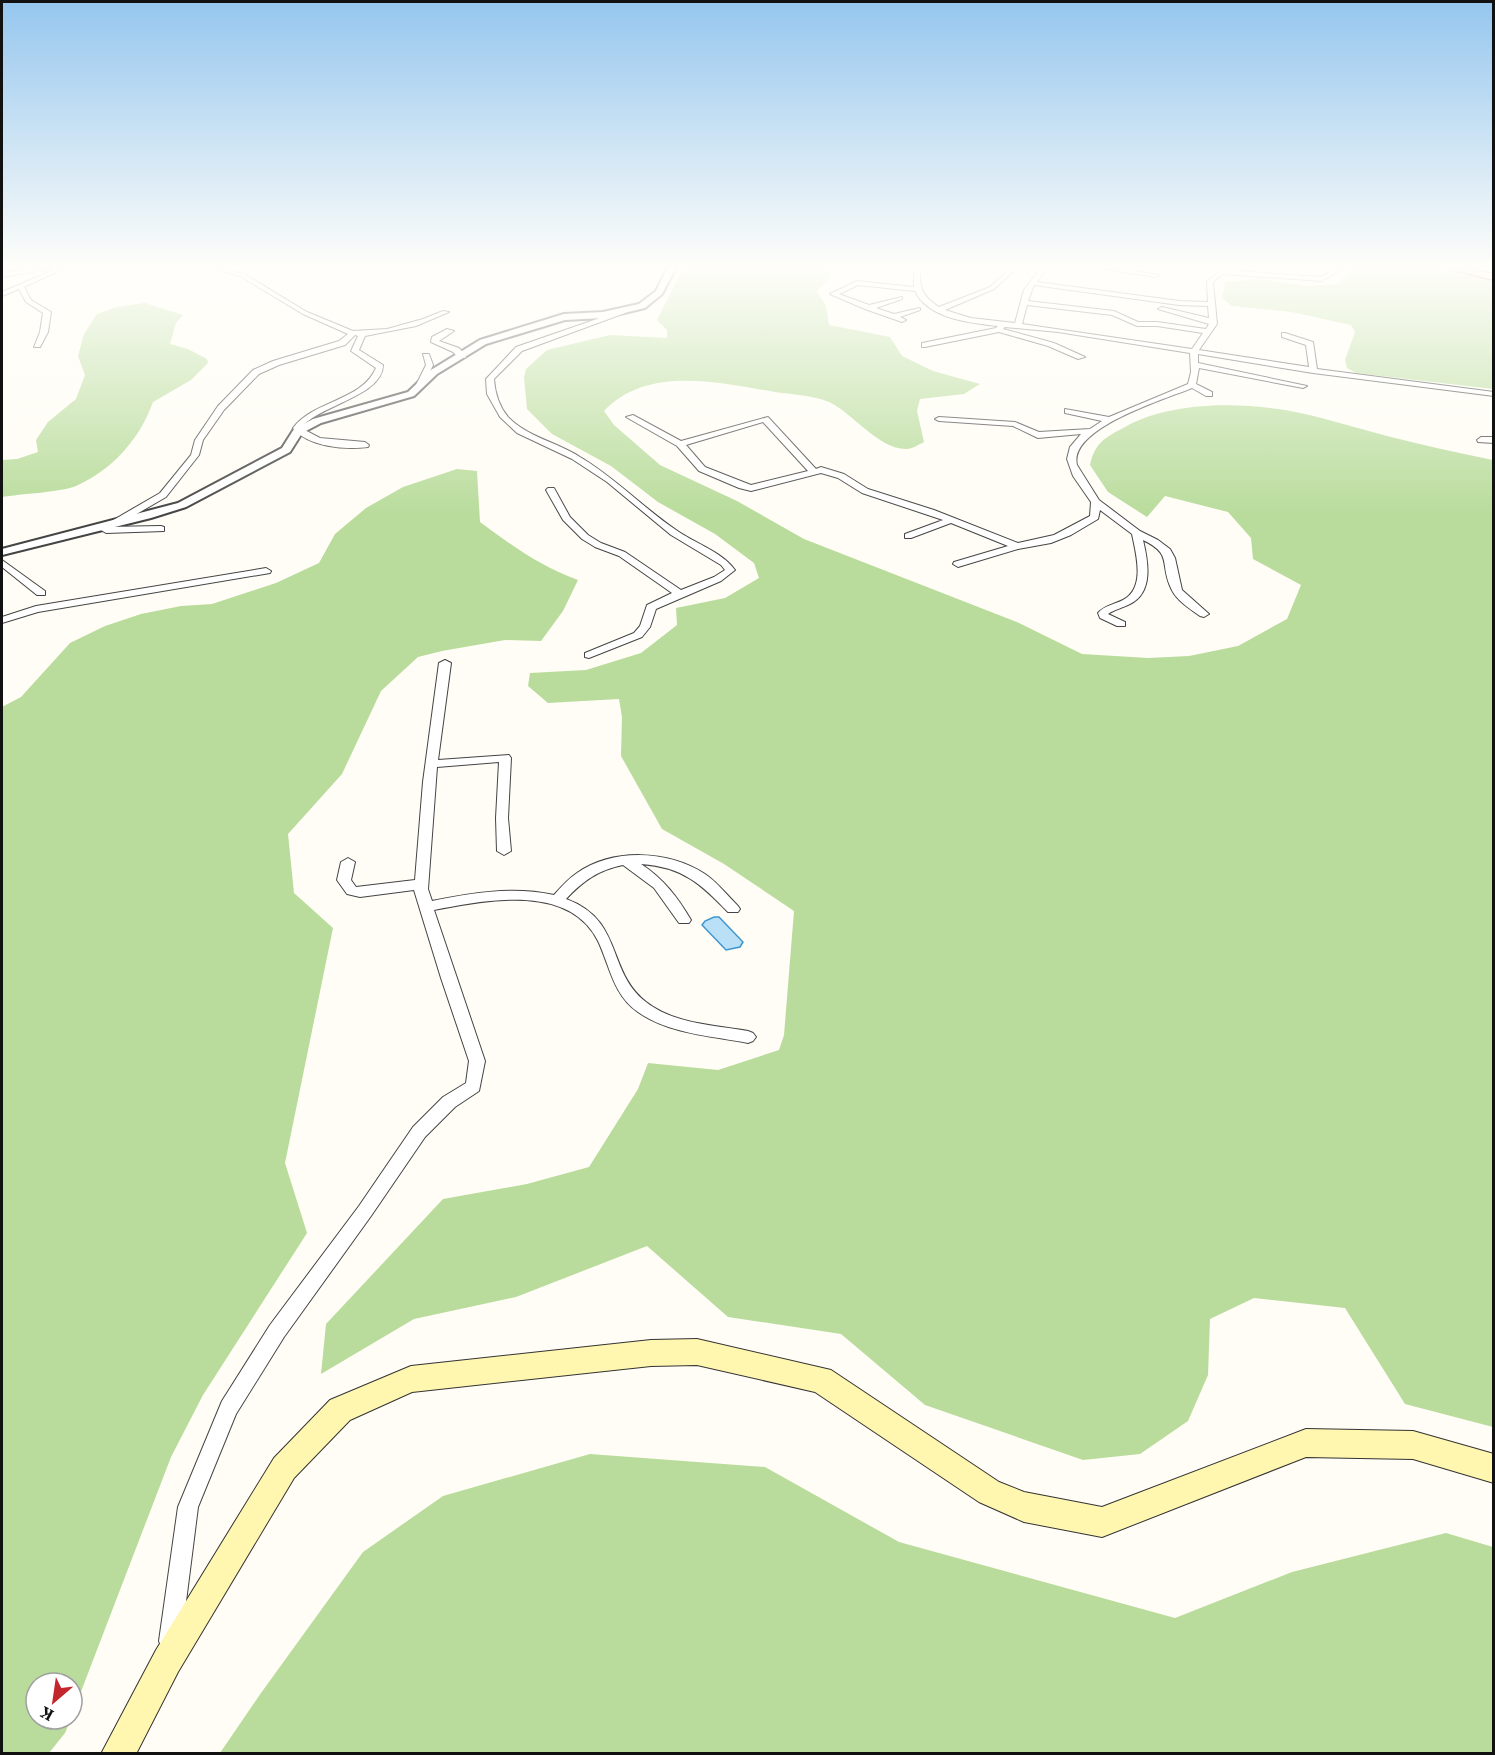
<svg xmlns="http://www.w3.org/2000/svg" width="1495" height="1755" viewBox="0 0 1495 1755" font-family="'IBM Plex Serif',serif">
  <rect width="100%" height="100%" fill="#fffdf5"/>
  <path fill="#b9dc9c" d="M683 269H826L832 275 817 291 826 306 829 325 890 337 902 356 933 371 980 384 964 394 920 399 917 411 924 442C918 445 912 449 907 449 879 450 853 413 829 402 816 396 790 394 775 392 719 383 648 365 604 411L614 425 660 465 737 501 804 539 1019 623 1082 654 1148 658 1189 656 1238 646 1287 619 1301 585 1253 559 1251 538 1228 512 1165 496 1147 517 1108 492 1090 465C1095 442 1105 438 1125 427 1169 402 1236 402 1285 410 1319 416 1353 427 1387 436 1422 445 1458 453 1493 460V1427L1405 1404 1345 1308 1254 1298 1210 1319 1208 1375 1188 1421 1140 1454 1083 1460 925 1405 841 1334 728 1317 647 1246 516 1297 414 1319 321 1374 326 1324 443 1199 527 1184 589 1167 638 1089 648 1063 718 1070 779 1050 784 1035 794 911 724 864 662 829 621 756 622 717 619 699 548 703 528 686 530 673 586 670 641 653 677 625 676 608 725 598 759 578 754 563 715 534 658 502 611 466 552 434 527 409 524 377 526 369 547 350 610 335 667 338V330L657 320Z
    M1354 269H1438L1493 282V389L1356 373 1347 368 1345 360 1355 332 1351 325 1292 312 1232 306 1222 298 1226 282 1260 279 1310 286 1337 284Z
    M145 303 183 315 176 323 170 344 188 349 207 359 208 363 191 380 153 402C140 439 112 470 76 486 63 492 19 494 2 497V460L17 459 38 452 36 440 48 422 76 399 85 375 78 356 84 334 97 314 117 307Z
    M457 469 477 471 480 522C511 545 541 567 578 580L563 611 541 641 505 640 442 651 418 657 381 691 342 774 288 834 294 893 333 928 285 1163 307 1233 203 1395 171 1457 72 1715V1683H36V1719H71L65 1733 49 1753H2V707L21 697 70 643 105 626 141 614 181 606 212 604 276 583 319 563 335 534 366 508 403 487Z
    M590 1454 765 1467 899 1542 1175 1618 1292 1572 1446 1533 1493 1547V1753H220L261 1693 363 1552 443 1496Z"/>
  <path fill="#b9e0f7" stroke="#3f96cf" stroke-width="1.5" d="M714 917H719L743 942 740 947 726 950 702 925 705 921Z"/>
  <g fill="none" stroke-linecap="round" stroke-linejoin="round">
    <defs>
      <path id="minor" d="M36 269H50L2 277V273Z
        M56 269H63L24 287 31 300 51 312 48 332 40 347H34L40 332 43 313 26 302 19 289 2 296V292Z
        M214 269H223L244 274 307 312 353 331 387 329 423 319 443 311 449 312 416 326 365 336 359 350 383 365C383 396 319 405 301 428L320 438 365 442 369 445 368 447C345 450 308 447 293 428 314 400 362 401 376 368L351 351 358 336 355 335 345 345 279 365 259 374 224 410 203 440 199 455 166 497 116 526H110V522L160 493 191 455 195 440 218 406 253 370 273 361 339 341 348 334 303 314 240 276Z
        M914 269H920C919 288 923 297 939 307L990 287 1010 269H1016L994 289 945 310 971 318 1015 323 1024 290 1040 269H1046L1037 282 1179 301 1208 302 1207 281 1221 270 1321 277 1335 269H1342L1322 281 1222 274 1213 282 1217 324 1199 350 1309 367 1306 345 1282 337V333H1285L1313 342 1317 369 1494 392V396L1313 373 1198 354V363L1307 386 1303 388 1199 368 1196 384 1212 392V396H1206L1192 388C1166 399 1068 428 1077 465L1099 500 1140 531 1158 540 1170 549 1175 558 1182 590 1209 614 1204 617 1200 616C1189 608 1175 600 1170 586 1160 562 1172 554 1143 540 1148 561 1154 592 1130 604 1123 608 1115 609 1108 614L1125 622V626H1117L1100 618 1098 613C1105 605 1113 605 1123 600 1146 588 1136 554 1132 534L1100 510 1098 519 1071 535 1051 543 1018 549 958 567 953 564 954 562 1008 546 951 523 911 538H905V534L943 520 862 493 838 478 821 473 751 491 739 488 699 471 677 446 626 417 633 415 681 441 768 417 816 469 821 467 844 474 868 489 934 510 1018 543 1054 535 1090 516 1091 502 1073 476 1067 459 1070 447 1081 434 1038 438 1013 426 939 421 935 419 939 417 1015 422 1039 432 1090 429 1102 421 1065 413V409L1109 417 1188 384 1191 372 1190 353 1058 332 1005 327 1003 329 1054 343 1085 357 1078 359 1048 346 999 332 925 347H922V343L996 328 998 326C971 323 928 319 915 291L858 285 839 294 869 305 902 297V299L876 308 894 314 920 308V310L900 317 906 320 902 322 865 309 830 294 857 281 914 287ZM1034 285 1179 305 1208 306 1209 318 1162 307 1158 309 1209 324 1206 329 1157 322H1138L1114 311 1028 301ZM1027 305 1112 315 1137 326H1157L1203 333 1192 349 1022 324ZM763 422 808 471 751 485 705 467 686 445Z
        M1105 269H1120L1159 275 1156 277Z
        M623 310 625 311V313L522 351 494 379C495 393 499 406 508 417 527 437 557 442 580 457 616 478 644 509 679 532 697 544 722 552 735 570L721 581 656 609 650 627 642 637 589 658 585 657V653L634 633 640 626 647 605 672 593 619 556 595 547 582 539 563 520 546 490 548 488H554L570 517 588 535 601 543 625 552 681 590 714 577 725 570 721 565 671 535 607 482 572 459 517 433 500 417 487 394 486 379 516 347Z
        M447 329 454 331 439 341 459 348 466 356 465 358H459L453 352 431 342 432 337Z
        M423 354H429L433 365 423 387 419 389 415 387 426 365Z
        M1481 437H1494V443L1478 442 1477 440Z
        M161 526 164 527V531L106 533 101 530 106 527Z
        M2 560 45 591V595H37L2 567Z
        M266 568 271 571 270 573 38 612 2 623V617L36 606Z
        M445 660 451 663 438 760 509 755 511 758 508 818 511 851 504 855 497 851 496 818 499 762 437 767 428 889 432 901C471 893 513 886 554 895 561 887 568 879 577 873 613 848 668 850 705 874 717 882 727 895 738 906L740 909 738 912H728C701 884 683 867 641 864 664 879 678 898 691 920L689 923H679L654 888 623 865C598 870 583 881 566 899 624 920 606 971 646 1002 674 1024 714 1025 748 1031L753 1033 756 1037 753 1041 748 1043C712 1036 669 1034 638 1012 613 995 610 966 598 941 569 883 486 900 434 910L485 1061 479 1091 455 1107 425 1137 371 1216 284 1337 236 1414 198 1507 181 1641 178 1649 170 1652 162 1649 159 1641 178 1507 222 1401 270 1325 359 1206 413 1127 443 1097 466 1083 469 1061 441 978 414 890 360 897 347 894 337 880 341 862 348 858 355 862 351 880 356 887 415 880 423 782 439 663Z"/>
      <path id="tertiary" d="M667 269H675L662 294 645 308 603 318 565 320 486 344 437 374 414 396 321 423 302 433 290 452 186 507 151 518 2 555V549L178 503 282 448 294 429 313 419 408 392 431 370 480 340 564 314 603 312 639 304 656 291Z"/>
      <path id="secondary" d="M697 1339 831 1370 999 1482 1024 1492 1102 1507 1306 1429 1413 1431 1494 1454V1483L1413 1459 1306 1457 1102 1537 1024 1522 979 1502 815 1392 697 1365 651 1366 412 1392 350 1420 294 1478 178 1672 136 1754H101L156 1650 274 1458 330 1400 411 1366 651 1340Z"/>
      <path id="primary" d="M1449 269H1467L1494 274V280Z"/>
    </defs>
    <use href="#minor" stroke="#444" stroke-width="2"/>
    <use href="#tertiary" stroke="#444" stroke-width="4"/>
    <use href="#secondary" stroke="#333" stroke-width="2"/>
    <use href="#primary" stroke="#222" stroke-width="3"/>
    <use href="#minor" fill="#fff" fill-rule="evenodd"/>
    <use href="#tertiary" fill="#fff" fill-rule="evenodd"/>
    <use href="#secondary" fill="#fff6b0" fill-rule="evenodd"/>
    <use href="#primary" fill="#f9d66b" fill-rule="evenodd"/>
  </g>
  <linearGradient id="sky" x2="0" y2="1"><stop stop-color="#95c6ee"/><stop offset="0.52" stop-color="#fffefa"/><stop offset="1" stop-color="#fffefa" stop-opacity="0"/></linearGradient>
  <rect width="1495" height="514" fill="url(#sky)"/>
  <rect width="1495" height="1755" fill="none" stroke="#111111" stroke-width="6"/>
  <g transform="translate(54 1701) rotate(209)"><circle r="28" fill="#ffffff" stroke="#a0a0a0" stroke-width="1.5"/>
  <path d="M0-4.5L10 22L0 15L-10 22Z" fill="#c4262e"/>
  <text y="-9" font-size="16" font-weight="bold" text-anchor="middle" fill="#111111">K</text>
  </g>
</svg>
